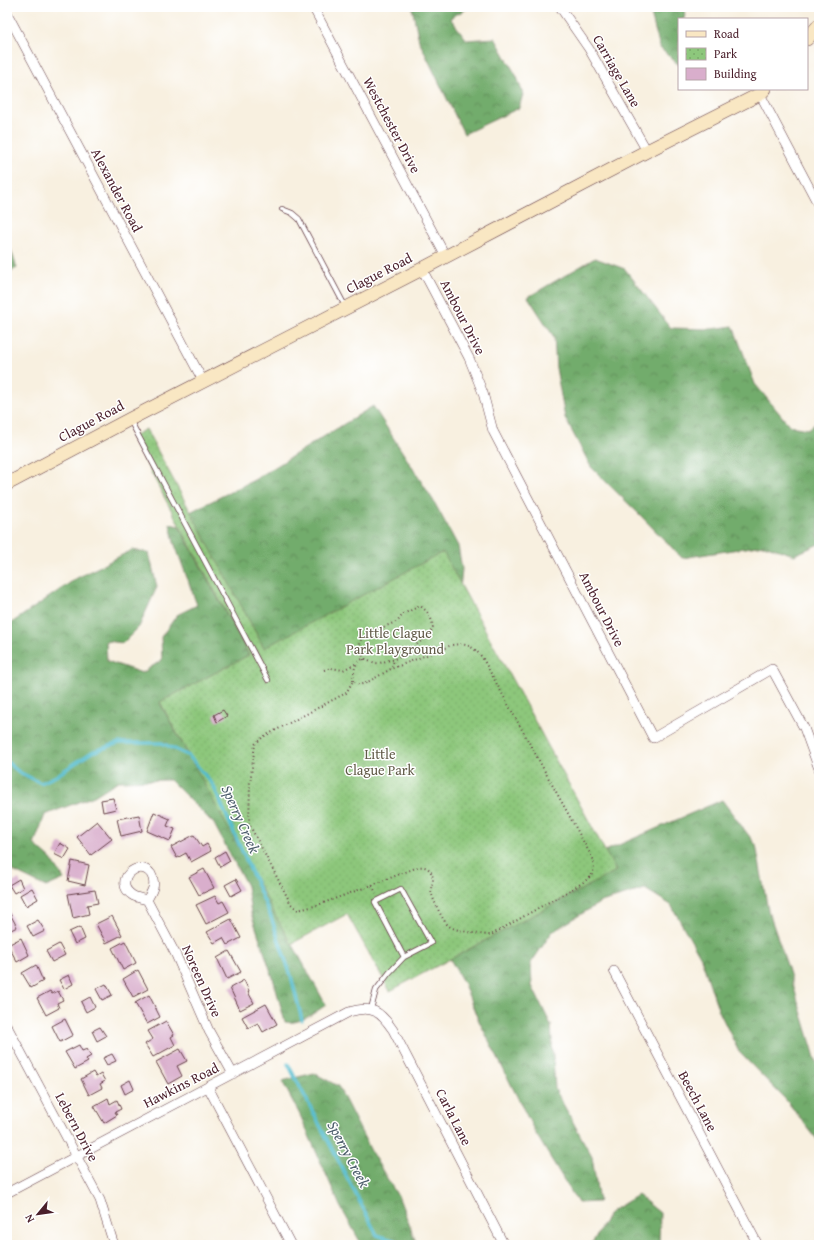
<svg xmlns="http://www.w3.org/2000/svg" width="826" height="1252" viewBox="0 0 826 1252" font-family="'Gentium Book Plus',serif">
  <defs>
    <pattern id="forest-crowns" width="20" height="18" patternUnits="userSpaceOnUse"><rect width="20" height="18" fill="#72ac6c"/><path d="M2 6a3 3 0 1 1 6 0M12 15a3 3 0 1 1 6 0" fill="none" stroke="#608b59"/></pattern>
    <pattern id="park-dots" width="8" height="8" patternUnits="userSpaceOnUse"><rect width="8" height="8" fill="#8dc77c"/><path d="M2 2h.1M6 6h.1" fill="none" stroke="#7baa6b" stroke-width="1.8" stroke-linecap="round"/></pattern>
  </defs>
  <rect width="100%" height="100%" fill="#fff"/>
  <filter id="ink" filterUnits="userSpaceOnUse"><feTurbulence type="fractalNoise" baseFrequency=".025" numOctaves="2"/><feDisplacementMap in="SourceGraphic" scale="8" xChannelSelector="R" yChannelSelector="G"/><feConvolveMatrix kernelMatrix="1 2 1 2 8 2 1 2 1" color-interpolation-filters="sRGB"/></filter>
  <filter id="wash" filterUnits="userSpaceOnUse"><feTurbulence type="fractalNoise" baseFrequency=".012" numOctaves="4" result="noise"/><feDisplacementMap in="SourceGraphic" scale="16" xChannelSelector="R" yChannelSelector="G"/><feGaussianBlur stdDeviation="0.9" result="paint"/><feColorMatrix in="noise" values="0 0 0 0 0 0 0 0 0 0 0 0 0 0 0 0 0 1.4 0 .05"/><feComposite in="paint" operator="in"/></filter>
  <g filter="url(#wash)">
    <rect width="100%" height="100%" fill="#f8f0e0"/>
    <path fill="url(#forest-crowns)" stroke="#5e664c" d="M412 7H470L450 18 467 40 495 38 517 77 523 94 519 108 464 134 419 41Z
      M649 7H686L684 19H679V65L660 48Z
      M7 238 17 268 7 273Z
      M595 258 625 269 671 328 711 329 733 326 755 384 790 426 808 429 819 421V544L794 555 764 545 682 558 640 515 591 467 565 418 556 368 554 337 528 297Z
      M373 406 433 500 458 546 462 569 458 611 264 648 190 512 254 480Z
      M170 524 179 526 249 656 160 703 326 1005C314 1013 299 1025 285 1022L273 978 251 913 247 886 214 824 170 780 118 781 94 796 45 815 34 844 51 859 64 879 46 887 7 868V626L77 578 132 550 149 553 157 587 139 627 123 643 106 641 107 661 142 673 162 660 161 637 177 615 197 605 174 542Z
      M722 800 756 845 768 910 788 968 817 1064 819 1066V1142L786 1100 739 1052 718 1009 701 958 671 905 645 889 601 902 552 932 531 963 532 986 551 1025 555 1089 592 1157 599 1202 578 1203 536 1134 477 1017 464 984 450 959 616 871 605 851Z
      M314 1073 338 1086 373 1155 399 1198 417 1245H362L340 1206 300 1115 282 1081Z
      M638 1195 660 1213 659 1245H591L610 1212Z"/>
    <path fill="url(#park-dots)" stroke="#6c7354" d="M146 429 264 648 443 552 616 871 390 991 347 914 291 944 160 702 249 655 132 437Z"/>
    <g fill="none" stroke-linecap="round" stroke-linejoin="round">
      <path stroke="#52bcce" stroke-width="3.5" d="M7 762 19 772 41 783 56 776 92 752 119 743H162L189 756 213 785 271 917 291 976 302 1020
        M288 1064 377 1235 396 1241 398 1245"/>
    </g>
    <g id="blocks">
      <path fill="#d9aecc" d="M223 710 227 716 217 722 214 715Z
        M113 798 116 809 103 812 101 800Z
        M154 812 170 819 167 826 175 829 170 841 147 831Z
        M139 815 142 831 121 836 117 819Z
        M97 821 112 839 91 855 77 837Z
        M194 835 202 847 207 844 211 851 191 862 186 853 177 858 171 847Z
        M60 843 70 849 64 859 54 854Z
        M225 851 230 861 220 867 215 857Z
        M72 861 89 865 85 885 68 881Z
        M204 869 214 888 199 895 189 877Z
        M19 879 23 888 14 893 9 885Z
        M236 879 242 890 231 896 225 885Z
        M32 888 38 899 26 906 20 895Z
        M95 890 98 903 87 905 89 914 73 918 68 894Z
        M215 896 219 903 223 901 229 912 206 924 196 905Z
        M7 908 17 927 7 932Z
        M112 916 122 935 106 943 96 924Z
        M231 919 241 938 227 945 223 938 214 943 207 932Z
        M38 920 45 931 33 937 27 926Z
        M80 927 85 939 75 944 69 932Z
        M21 938 29 955 17 962 8 945Z
        M125 941 136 963 123 970 112 948Z
        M59 944 65 955 52 962 46 951Z
        M229 951 241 972 227 979 217 958Z
        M36 965 43 981 31 988 22 973Z
        M138 970 148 989 133 997 123 979Z
        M69 975 73 984 64 989 59 980Z
        M244 980 249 991 248 992 254 1003 240 1010 230 988Z
        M106 984 112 995 102 1000 96 989Z
        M50 991 52 994 58 991 63 1000 57 1003 59 1008 46 1015 37 998Z
        M149 995 160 1017 147 1024 135 1003Z
        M90 997 95 1007 86 1012 81 1002Z
        M266 1004 277 1024 263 1032 258 1023 248 1028 242 1017Z
        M65 1019 73 1035 60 1042 52 1026Z
        M166 1021 174 1035 171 1037 175 1045 153 1057 145 1044 153 1039 148 1031Z
        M100 1027 106 1036 97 1041 92 1031Z
        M79 1045 82 1051 87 1049 91 1056 86 1059 88 1062 75 1069 65 1052Z
        M180 1049 187 1061 177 1066 182 1076 168 1084 156 1062Z
        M112 1054 116 1061 107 1065 103 1058Z
        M93 1072 96 1077 101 1074 105 1081 100 1084 102 1088 89 1095 81 1079Z
        M130 1080 134 1089 125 1094 121 1085Z
        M108 1098 110 1104 117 1100 121 1109 115 1112 117 1115 104 1123 94 1106Z"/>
    </g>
  </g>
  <g filter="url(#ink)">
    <use href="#blocks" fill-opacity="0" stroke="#643e46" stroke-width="1"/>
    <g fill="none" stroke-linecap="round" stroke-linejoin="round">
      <defs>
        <path id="service" d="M282 209 292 213 299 219 345 306
          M130 420 268 680
          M371 1009 376 990 389 973 404 957 375 902 401 889 431 943 404 957"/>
        <path id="minor" d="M313 7 446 257
          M560 7 589 49 647 151
          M7 13 203 381
          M760 94 819 206
          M422 269 469 358 483 393 493 431 653 738 772 669 804 728 819 769
          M147 900C152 891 157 884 151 874 138 857 112 882 132 895 136 898 142 898 147 900L176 955 209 1031 233 1074
          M614 971 758 1245
          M7 1026 100 1200 114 1245
          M208 1087 291 1245
          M7 1193C121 1132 235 1072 349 1012 372 1005 380 1011 393 1030L504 1245"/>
        <path id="secondary" d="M807 39 819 25
          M7 484 130 419 422 269 647 151 760 94 765 89"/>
      </defs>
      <use href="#service" stroke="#643e46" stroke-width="6"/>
      <use href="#minor" stroke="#643e46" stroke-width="10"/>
      <use href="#secondary" stroke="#643e46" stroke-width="14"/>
      <path stroke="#643e46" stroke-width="2" stroke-dasharray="1 3" stroke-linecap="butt" d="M364 660 360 645 361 640 365 635 374 629 381 628 396 622 398 621 403 614 420 606C429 612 432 618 433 628L427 638 418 643 412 653 394 659
        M324 670 331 668 343 670 355 664
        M353 681C354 673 354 658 366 659 369 660 372 662 375 663 382 664 387 659 394 660L391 669 366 683 359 685 353 681 346 693 263 737 255 744 250 783 249 824 291 904 298 910 315 906 372 885 376 893
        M372 885 418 867C428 865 433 872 433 881 432 885 431 887 431 891 432 898 443 922 449 926 455 931 483 935 491 935L579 885C591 877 596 874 593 859L482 657C472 646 468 643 452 645L391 669"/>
      <use href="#service" stroke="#fff" stroke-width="4.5"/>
      <use href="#minor" stroke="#fff" stroke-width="9"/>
      <use href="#secondary" stroke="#f9e7c3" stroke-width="13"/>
    </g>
  </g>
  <g text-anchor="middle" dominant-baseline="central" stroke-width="3" stroke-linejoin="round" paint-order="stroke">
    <g font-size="14" fill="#4a1f2b" stroke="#fff">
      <text transform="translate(617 71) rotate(60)">Carriage Lane</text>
      <text transform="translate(392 125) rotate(62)">Westchester Drive</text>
      <text transform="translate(117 190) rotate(62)">Alexander Road</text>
      <text transform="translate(379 273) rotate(-27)">Clague Road</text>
      <text transform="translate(463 317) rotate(63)">Ambour Drive</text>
      <text transform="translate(91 421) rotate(-28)">Clague Road</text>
      <text transform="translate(602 609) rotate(63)">Ambour Drive</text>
      <text transform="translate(202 981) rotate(66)">Noreen Drive</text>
      <text transform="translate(181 1085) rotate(-27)">Hawkins Road</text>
      <text transform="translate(698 1101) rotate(62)">Beech Lane</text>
      <text transform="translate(454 1117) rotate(63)">Carla Lane</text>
      <text transform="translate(77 1127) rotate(62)">Lebern Drive</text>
    </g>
    <g font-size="14" fill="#615a47" stroke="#fff">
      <text x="395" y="633">Little Clague<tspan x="395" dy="16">Park Playground</tspan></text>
      <text x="380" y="754">Little<tspan x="380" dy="16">Clague Park</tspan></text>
    </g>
    <g font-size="15" font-style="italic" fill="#4d5e6c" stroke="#fff">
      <text transform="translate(241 819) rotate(66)">Sperry Creek</text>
      <text transform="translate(349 1154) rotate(62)">Sperry Creek</text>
    </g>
  </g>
  <rect width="826" height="1252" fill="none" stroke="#fff" stroke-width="24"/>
  <rect x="678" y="18" width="130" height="72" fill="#ffffff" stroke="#b7a5aa"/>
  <rect x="686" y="31" width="20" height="6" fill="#f9e7c3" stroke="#b7a5aa"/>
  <text x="714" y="38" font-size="12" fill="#4a1f2b">Road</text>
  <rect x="686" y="48" width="20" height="12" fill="url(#park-dots)" stroke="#b7a5aa"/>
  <text x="714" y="58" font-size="12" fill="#4a1f2b">Park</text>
  <rect x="686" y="68" width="20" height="12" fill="#d9aecc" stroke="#b7a5aa"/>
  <text x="714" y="78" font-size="12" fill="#4a1f2b">Building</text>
  <g transform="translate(38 1214) rotate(241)" stroke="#ffffff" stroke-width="3" paint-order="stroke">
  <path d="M0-3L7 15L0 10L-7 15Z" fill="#4a1f2b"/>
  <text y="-6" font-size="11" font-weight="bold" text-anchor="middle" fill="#4a1f2b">N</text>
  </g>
</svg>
